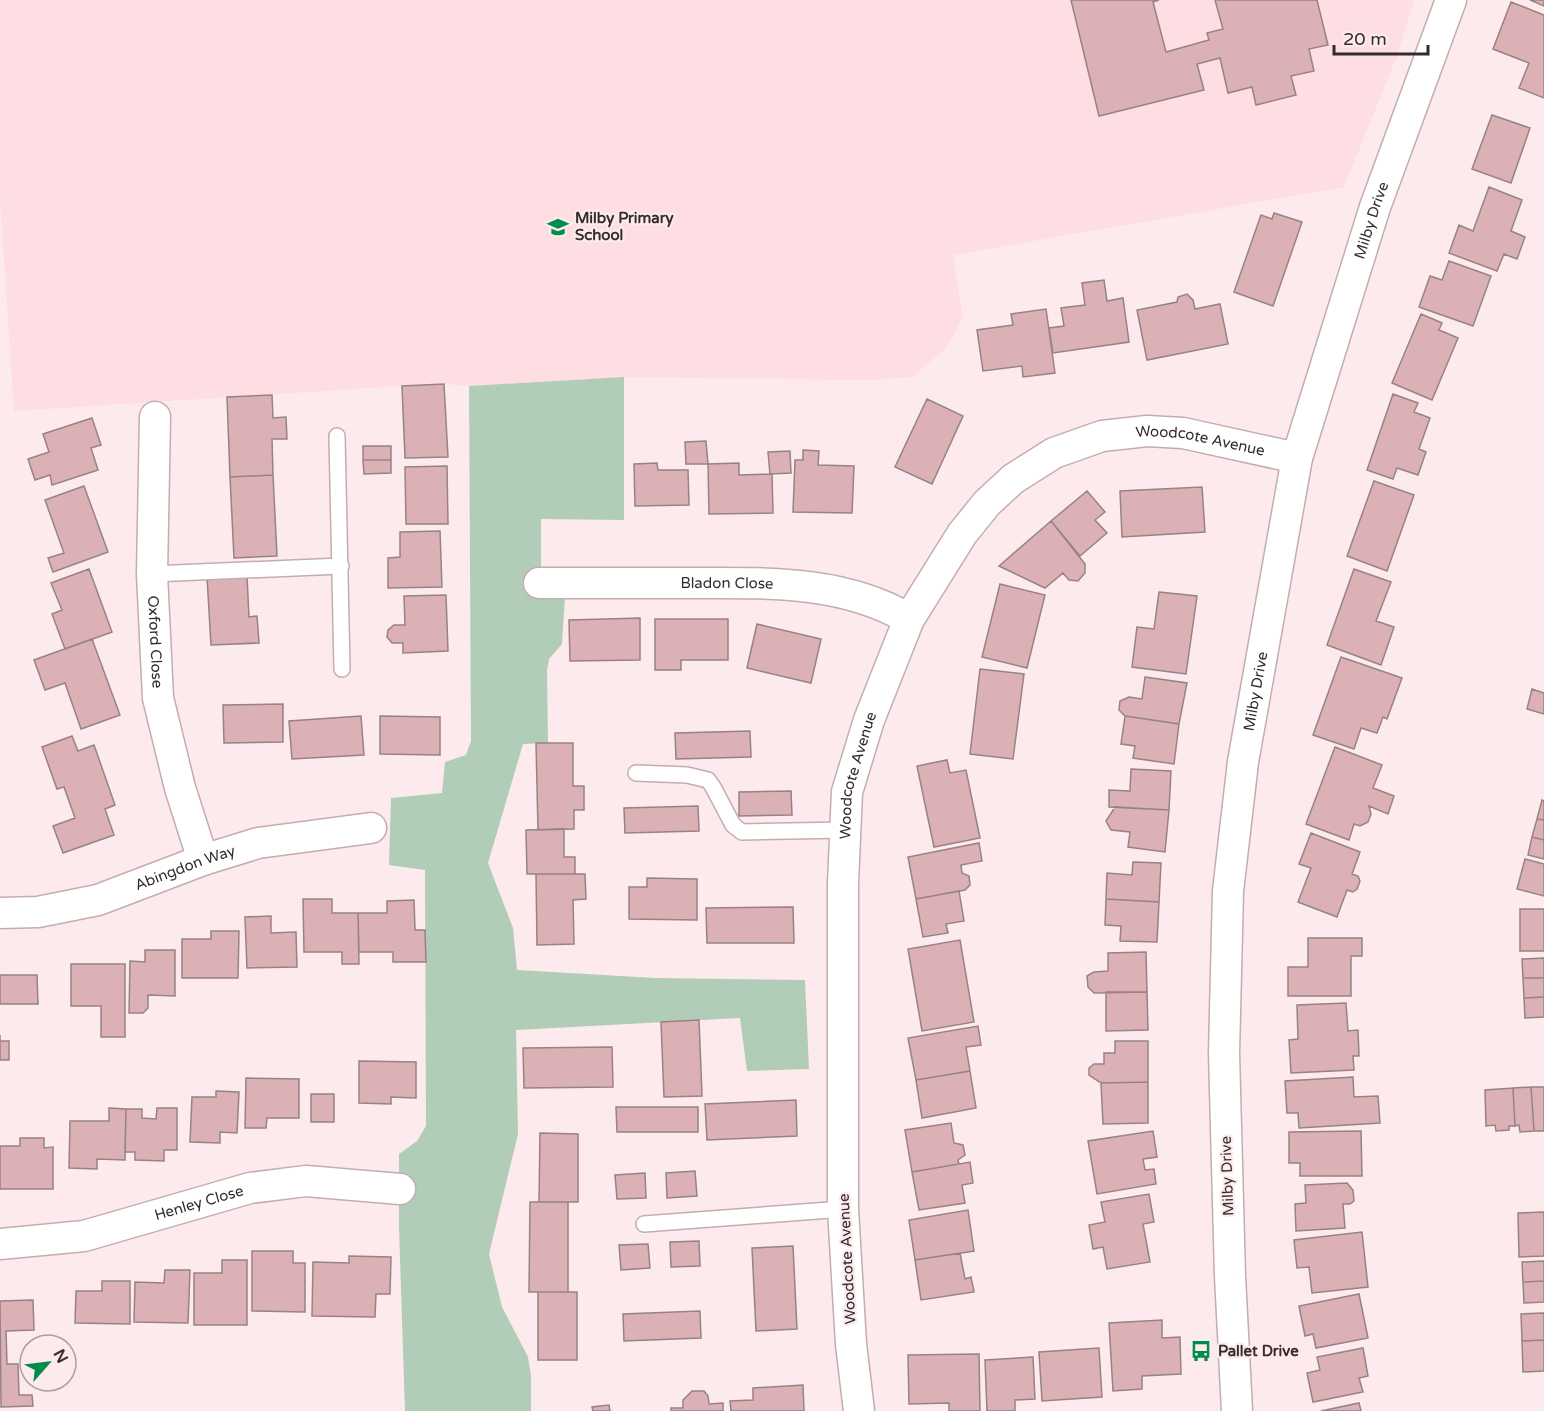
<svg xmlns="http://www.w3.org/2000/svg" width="1544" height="1411" viewBox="0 0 1544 1411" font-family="'Varela Round',sans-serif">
  <rect width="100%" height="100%" fill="#fdeaec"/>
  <path fill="#fedee2" d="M0 0H1414L1397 56 1344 187 953 255 963 318 946 348 912 377 870 380 624 377 469 386 444 384 402 386 14 411 0 199Z"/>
  <path fill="#b1cdb8" d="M624 377V520L541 519V593L565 597 562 644 549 659 547 670 548 743 523 744 488 863 513 928 517 970 655 978 805 980 809 1069 747 1071 740 1018 516 1030 518 1134 489 1254 502 1307 528 1357 531 1376V1411H405L399 1228V1154L417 1141 426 1126 425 870 389 865 391 798 442 793 445 762 466 755 471 741 469 386Z"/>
  <path fill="#dbb1b6" stroke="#978285" stroke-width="1.5" d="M1071 0H1159L1153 2 1166 52 1209 40 1207 33 1223 29 1215 0H1317L1328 45 1309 49 1314 71 1291 76 1296 95 1256 105 1252 87 1228 93 1220 58 1197 64 1204 90 1099 116Z
    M1530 0H1544V6Z
    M1511 2 1544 15V98L1519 88 1529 63 1493 49Z
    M1492 115 1530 128 1511 183 1472 169Z
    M1489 187 1522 200 1511 231 1525 237 1517 259 1504 254 1497 271 1449 253 1459 225 1473 231Z
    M1274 213 1302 222 1273 306 1234 292 1261 215 1272 219Z
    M1449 261 1491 276 1473 326 1419 307 1430 276 1442 280Z
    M1104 280 1107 301 1123 298 1129 342 1053 353 1049 328 1064 326 1061 308 1085 305 1082 283Z
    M1187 294 1193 300 1195 309 1220 304 1228 344 1147 360 1137 310 1177 302 1178 297Z
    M1046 309 1055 373 1023 377 1022 366 983 371 977 330 1013 325 1011 314Z
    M1421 314 1442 323 1439 330 1458 338 1432 400 1392 383Z
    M444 384 448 457 405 458 402 386Z
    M1393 394 1418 403 1414 412 1430 418 1419 449 1426 452 1418 475 1397 468 1393 479 1367 470Z
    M272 395 273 418 286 417 287 439H272L273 475 230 477 227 397Z
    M927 399 963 416 932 484 895 467Z
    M92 418 101 445 91 448 98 470 52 485 50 475 35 480 28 459 49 452 43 434Z
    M706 441 708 464H686L685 442Z
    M363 446H391V460H363Z
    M803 450 819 451 818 465 854 466 852 513 793 512 795 460H803Z
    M790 451 791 473 770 474 768 452Z
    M363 460H391V473L364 474Z
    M657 463 658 470H688L689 505 635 506 634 464Z
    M739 463V475L772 474 773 513 709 514 708 464Z
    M447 466 448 524H406L405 467Z
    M273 475 277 556 234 558 230 477Z
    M1374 481 1414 495 1387 571 1347 556Z
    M84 486 108 552 53 572 48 558 64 553 45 500Z
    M1202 487 1205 532 1122 537 1120 491Z
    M1087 491 1105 512 1095 520 1107 533 1080 556 1051 521Z
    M1051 521 1085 564V573L1078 581 1069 580 1063 573 1045 588 999 566Z
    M440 531 442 587 388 588V558L400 557V532Z
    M89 569 112 632 65 649 52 614 62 610 51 583Z
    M1354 569 1391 582 1376 621 1394 627 1381 665 1327 645Z
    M247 576 249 617 257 616 259 643 211 645 207 577Z
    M1000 584 1045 595 1027 668 982 657Z
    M1159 592 1197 596 1186 674 1132 667 1137 627 1154 629Z
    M446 595 448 651 403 653V643H392L387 637 388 630 394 625H405L404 596Z
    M640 618V660L570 661 569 620Z
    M655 619H728V660H681V670H655Z
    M757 624 821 639 811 683 747 668Z
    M92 639 120 715 81 729 65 683 45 690 34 660Z
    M1341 657 1402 678 1387 719 1383 717 1377 733 1361 728 1354 749 1313 735Z
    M980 669 1024 674 1013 759 970 754Z
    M1145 677 1187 683 1179 724 1125 716 1119 710 1120 701 1129 697 1142 699Z
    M1532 689 1544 693V714L1527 709Z
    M283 704V742L224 743 223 705Z
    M361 716 364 755 292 759 289 721Z
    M380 716 440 717V755L380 754Z
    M1125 716 1179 724 1174 764 1133 758 1135 746 1121 744Z
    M750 731 751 757 676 759 675 733Z
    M72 736 78 751 94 745 115 805 105 809 114 835 63 853 53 826 75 818 64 787 57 789 42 747Z
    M536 743H573V786H584V810H574V829L538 830Z
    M1335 747 1382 765 1373 788 1394 796 1388 814 1369 806 1371 814 1368 822 1360 826 1354 824 1349 840 1306 824Z
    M947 760 950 773 966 770 980 838 934 847 917 766Z
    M1131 769 1171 771 1169 810 1109 807V790L1130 791Z
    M791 791 792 815 739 816V792Z
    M1542 800 1544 801V820L1537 819Z
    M698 806 699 831 625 833 624 808Z
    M1115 807 1169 810 1165 852 1128 847 1130 832 1111 830 1106 821Z
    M1537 819 1544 820V840L1532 837Z
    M564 829V857H575V874H527L526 830Z
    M1311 833 1360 852 1352 874 1358 876 1360 881 1357 889 1353 892 1347 890 1337 917 1298 902 1311 868 1299 864Z
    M1532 837 1544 840V859L1528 855Z
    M979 843 982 861 961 865 962 873 969 876 970 885 965 890 916 899 908 857Z
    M1525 859 1544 864V896L1517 889Z
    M1133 862 1161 863 1159 902 1106 899 1107 873 1132 875Z
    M536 874H585L586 899 573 900 574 944 537 945Z
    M647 878 697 879V920L629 919V887H647Z
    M959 891 964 921 946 924 948 933 923 937 916 899Z
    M303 899H332V913H358L359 964H342V952H304Z
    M1106 899 1159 902 1157 942 1120 941 1121 926 1105 925Z
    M414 900 415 930H425L426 962H393V952H359L358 913H387V901Z
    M793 907 794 943H707L706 908Z
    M1520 909H1544V951H1520Z
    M271 916V933L296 932 297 967 247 968 245 917Z
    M211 931H239L238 978H182V939H211Z
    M1308 938H1362V956H1351V996H1288V967H1308Z
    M960 940 974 1022 922 1031 908 949Z
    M145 950H175V996L148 995V1008L143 1013H129L130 961 145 962Z
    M1146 952 1147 992 1094 993 1088 987 1087 976 1094 972 1108 971V953Z
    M1544 958V978H1523L1522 959Z
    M71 964H125V1037H101V1006H71Z
    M0 975H37L38 1004H0Z
    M1523 978H1544V997L1524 998Z
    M1106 992H1147L1148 1030 1106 1031Z
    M1544 997V1017L1525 1018 1524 998Z
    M1346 1003 1348 1031 1358 1030 1359 1056H1353L1354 1070 1291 1073 1289 1040 1298 1039 1297 1005Z
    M699 1020 702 1096 664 1097 661 1022Z
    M978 1026 981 1045 966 1047 970 1071 916 1080 908 1038Z
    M0 1035V1041H9V1060H0Z
    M1115 1041H1148V1082L1101 1083 1089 1075V1068L1094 1064H1104V1053H1115Z
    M612 1047 613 1087 524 1088 523 1048Z
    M359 1061 416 1062V1098L391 1097V1104L359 1103Z
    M970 1071 976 1108 922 1118 916 1080Z
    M1353 1077 1354 1097 1378 1096 1380 1123 1299 1128 1298 1113H1287L1285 1081Z
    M246 1078 299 1079V1118H267L266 1128H245Z
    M1148 1082V1123L1103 1124 1101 1083Z
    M1531 1087 1534 1131 1520 1132 1519 1125 1515 1126 1513 1088Z
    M1531 1087H1544V1131H1534Z
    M1513 1088 1515 1126H1509V1130L1496 1131 1495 1125 1486 1126 1485 1090Z
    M216 1091 239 1092 237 1133 220 1132V1143L190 1142 192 1097H216Z
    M311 1094H334V1122H311Z
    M796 1100 797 1136 707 1140 705 1104Z
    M616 1107H698V1132H617Z
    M109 1108 126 1109 125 1160 97 1159V1169L69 1168 70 1121H109Z
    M157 1108H177V1150H164V1161L135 1160V1152H125L126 1109H142V1118L156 1119Z
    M951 1123 954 1143 963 1145 965 1155 958 1160 959 1164 912 1172 905 1130Z
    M1153 1131 1157 1157 1143 1159 1145 1170 1154 1169 1156 1184 1097 1194 1088 1141Z
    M1361 1131 1362 1176H1300V1163H1289V1132Z
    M540 1133 578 1134V1202H539Z
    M20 1138H44V1148L53 1147V1189H0V1146H20Z
    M970 1162 973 1183 962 1185 965 1203 919 1210 912 1172Z
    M695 1171 697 1196 667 1198 666 1173Z
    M645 1173 646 1198 617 1199 615 1175Z
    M1347 1183 1353 1190 1354 1201 1350 1204H1343L1345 1228 1296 1231 1295 1204 1306 1203 1305 1185Z
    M1149 1194 1154 1222 1143 1224 1150 1262 1107 1269 1103 1247 1093 1249 1089 1225 1105 1222 1101 1202Z
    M530 1202H568V1292H529Z
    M968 1210 974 1251 915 1260 909 1220Z
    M1544 1212V1256L1519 1257 1518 1213Z
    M1362 1232 1368 1287 1312 1293 1309 1267 1297 1268 1294 1240Z
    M699 1241 700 1266 671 1267 670 1242Z
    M648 1244 650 1268 621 1270 619 1245Z
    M793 1246 797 1329 756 1331 752 1248Z
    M252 1251H293V1263H305V1312L252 1311Z
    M960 1253 965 1279 971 1277 974 1292 921 1300 915 1260Z
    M349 1256 391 1257 390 1294H376L375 1317 312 1316 313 1262 349 1263Z
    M222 1260H247V1325H194V1273H222Z
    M1544 1261V1281L1523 1282 1522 1262Z
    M165 1270H190L188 1323 134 1322 135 1282 164 1283Z
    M102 1281H130V1324L75 1323 76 1291H102Z
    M1544 1281V1302L1524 1303 1523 1282Z
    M538 1292H577V1360H538Z
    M1359 1294 1368 1338 1316 1348 1313 1334 1305 1336 1299 1306Z
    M33 1300 34 1330 6 1331 7 1364H18L19 1395H32L33 1406 1 1407 0 1301Z
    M700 1311 701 1338 624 1341 623 1314Z
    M1544 1313V1340L1522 1341 1521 1314Z
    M1162 1320V1338L1180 1337 1181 1374 1142 1376V1389L1113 1391 1109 1323Z
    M1544 1340V1371L1523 1372 1522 1341Z
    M1099 1348 1102 1397 1042 1401 1039 1352Z
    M1363 1348 1368 1376 1359 1378 1363 1392 1313 1402 1307 1373 1320 1370 1317 1357Z
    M979 1354 980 1411H949V1403L909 1404 908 1355Z
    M1033 1357 1035 1399 1015 1400V1411H987L985 1360Z
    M803 1385 804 1411H731L730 1401 753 1400V1388Z
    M692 1391H704L708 1396 709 1404 723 1403V1411H671V1408H683V1400Z
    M1359 1403 1361 1411H1321Z
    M609 1405 610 1411H593L592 1407Z"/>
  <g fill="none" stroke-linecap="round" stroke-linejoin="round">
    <defs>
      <path id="lane" d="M337 436 342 669
        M152 574 341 566
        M636 773 687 775 708 780 713 787 733 825 742 832 846 830
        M644 1224 843 1209"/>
      <g id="street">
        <path id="s1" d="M155 417 152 574 158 698 180 788 203 860"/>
        <path id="s2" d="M539 583C588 583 637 583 686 583 761 583 842 579 909 619"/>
        <path id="s3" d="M0 913 38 912 98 900 203 860 258 843 371 828"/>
        <path id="s4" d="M0 1244 84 1236 250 1188 306 1181 400 1189"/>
        <path id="s5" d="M859 1411 851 1344 843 1209V883L847 792 869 720 909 619 962 534 987 503 1013 479 1054 453 1102 436 1147 431 1183 433 1297 458"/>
        <path id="s6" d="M1237 1411 1230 1276 1224 1053 1228 891 1243 762 1297 458 1375 207 1451 0"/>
      </g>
    </defs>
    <use href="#lane" stroke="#c3adaf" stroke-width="18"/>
    <use href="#street" stroke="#c3adaf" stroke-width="33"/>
    <use href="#lane" stroke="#fff" stroke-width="15"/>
    <use href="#street" stroke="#fff" stroke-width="30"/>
  </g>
  <defs>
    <symbol id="school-bare" viewBox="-9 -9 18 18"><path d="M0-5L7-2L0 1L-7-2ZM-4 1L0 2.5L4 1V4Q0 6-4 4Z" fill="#008c4b" stroke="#fdeaec" stroke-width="2.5" paint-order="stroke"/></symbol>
    <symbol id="bus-bare" viewBox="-9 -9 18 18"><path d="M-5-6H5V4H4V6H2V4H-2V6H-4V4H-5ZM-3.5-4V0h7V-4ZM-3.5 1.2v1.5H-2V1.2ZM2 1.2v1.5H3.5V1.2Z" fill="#008c4b" stroke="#fdeaec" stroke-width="2.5" paint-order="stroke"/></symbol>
  </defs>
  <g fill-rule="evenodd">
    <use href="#school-bare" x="543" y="212" width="30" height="30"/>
    <use href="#bus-bare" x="1186" y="1336" width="30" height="30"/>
  </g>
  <g text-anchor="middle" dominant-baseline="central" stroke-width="4.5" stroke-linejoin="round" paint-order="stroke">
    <g font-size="15" font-weight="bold" fill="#342b2c" stroke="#fdeaec" text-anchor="start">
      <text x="575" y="218">Milby Primary<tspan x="575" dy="17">School</tspan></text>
      <text x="1218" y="1351">Pallet Drive</text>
    </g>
    <g font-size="15" fill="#342b2c" stroke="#fdeaec">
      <text stroke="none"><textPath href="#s6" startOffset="1208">Milby Drive</textPath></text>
      <text stroke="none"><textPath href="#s5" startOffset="1178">Woodcote Avenue</textPath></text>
      <text stroke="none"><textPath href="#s2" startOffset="188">Bladon Close</textPath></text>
      <text stroke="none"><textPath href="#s1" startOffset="225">Oxford Close</textPath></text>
      <text stroke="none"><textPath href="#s6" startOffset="722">Milby Drive</textPath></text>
      <text stroke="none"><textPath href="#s5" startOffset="638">Woodcote Avenue</textPath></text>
      <text stroke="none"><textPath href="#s3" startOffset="192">Abingdon Way</textPath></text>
      <text transform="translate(1227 1176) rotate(-92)">Milby Drive</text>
      <text stroke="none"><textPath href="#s4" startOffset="204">Henley Close</textPath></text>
      <text transform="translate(847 1259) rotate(-93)">Woodcote Avenue</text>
    </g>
  </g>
  <g transform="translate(48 1363) rotate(62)"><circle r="28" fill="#fdeaec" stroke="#ad9e9f" stroke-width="1.5"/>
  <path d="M0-4.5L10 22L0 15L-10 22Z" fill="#008c4b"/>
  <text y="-9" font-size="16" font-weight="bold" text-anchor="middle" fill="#342b2c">N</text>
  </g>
  <path d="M1334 45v9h94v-9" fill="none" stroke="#342b2c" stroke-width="3"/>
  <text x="1343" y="45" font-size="18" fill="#342b2c" stroke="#fdeaec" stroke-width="4.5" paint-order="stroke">20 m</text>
</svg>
